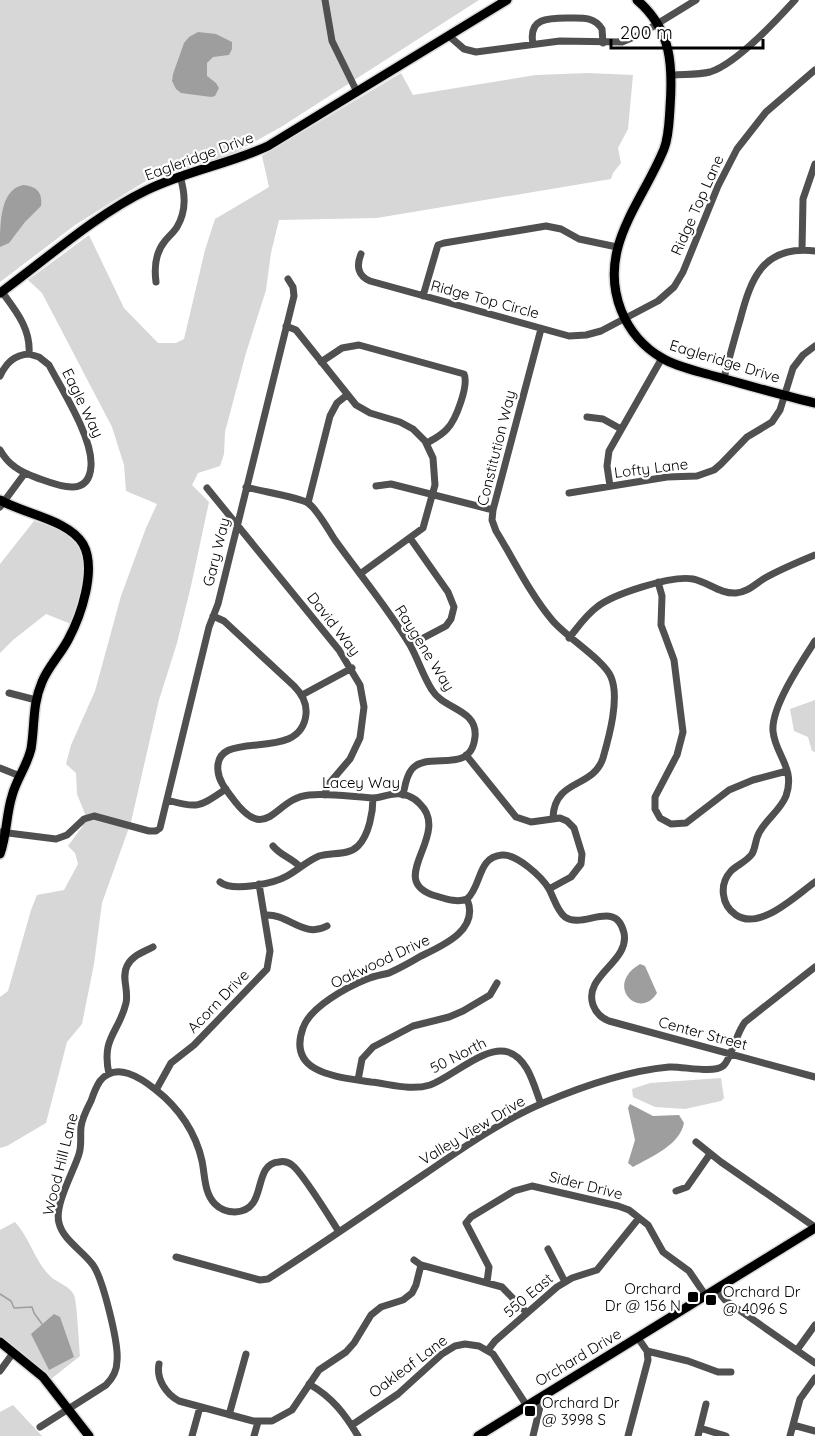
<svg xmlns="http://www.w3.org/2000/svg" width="815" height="1436" viewBox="0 0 815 1436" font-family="Quicksand,sans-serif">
  <rect width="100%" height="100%" fill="#fff"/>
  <path fill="#d7d7d7" d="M0 0H479L281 127 236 152 200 166 149 179 75 225 0 282Z
    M401 73 413 95 536 75 588 73 633 75 628 129 618 148 621 163 613 173 611 179 377 218 279 220 271 253 266 290 246 353 225 432 224 454 220 466 198 473 192 485 209 502 191 586 177 643 159 700 131 822 102 903 94 964 82 1024 67 1042 46 1123 7 1146 0 1148V997L8 991 31 910 37 895 64 890 78 864 75 853 68 846 82 827 85 814 77 794 76 773 66 764 71 745 95 691 121 596 146 528 157 504 126 491 124 465 112 427 42 293 28 280 89 235 124 308 158 343H176L184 339 205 250 215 219 269 187 262 156Z
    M34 521C43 524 52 526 61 530 99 549 79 594 71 624L46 614 13 640 0 653V564Z
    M815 700V752L812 751 808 737 794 731 790 709Z
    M721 1078 724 1098 721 1101 685 1109 655 1107 633 1097 632 1089 650 1083Z
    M15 1222C30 1238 35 1262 51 1277 58 1283 70 1286 74 1295 77 1302 79 1345 80 1356L51 1379 34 1363 0 1337V1230Z
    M13 1405 42 1436H0V1412Z"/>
  <path fill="#9e9e9e" d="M198 32 216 34 232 42V49L229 55 213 57 207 63V76L216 83 219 88 215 96 211 97 181 93 176 89 172 81 173 74 184 43 189 37Z
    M23 185C36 186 43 192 41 206L25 222 9 243 0 247C0 223 0 190 23 185Z
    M640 964 645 966 657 993C640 1021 603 986 640 964Z
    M630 1104 653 1116 679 1115 684 1123C680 1145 651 1157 633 1167L628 1163 635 1140 628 1108Z
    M54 1314 60 1317 74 1357 49 1370 31 1334Z"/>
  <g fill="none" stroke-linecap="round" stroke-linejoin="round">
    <path stroke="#9e9e9e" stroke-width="1.5" d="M0 1294 11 1301 14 1308 32 1307 34 1313 42 1324"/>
    <defs>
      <path id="major" d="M637 0C672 30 673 66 670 108 669 122 669 136 664 149 642 203 597 248 621 310 629 330 643 347 662 358 677 367 697 371 714 376 747 385 781 395 815 403
        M0 293C45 260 97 214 147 190 186 171 229 164 268 146L507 0
        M0 500C24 514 69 520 83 544 97 569 81 616 68 640 60 655 48 667 42 682 32 705 35 726 31 749 27 766 16 780 12 796 6 815 7 835 0 854
        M0 1342 43 1377 89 1436
        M478 1436 815 1228"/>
    </defs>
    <use href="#major" stroke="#dbdbdb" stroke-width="12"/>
    <path stroke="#505050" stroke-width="7" d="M325 0 332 41 357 92
      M449 36 464 49 476 52 560 41 622 42 639 35 696 0
      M533 44C528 18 548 18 567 18 581 18 594 16 602 29L603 43
      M672 75C685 74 698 75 710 72 736 64 776 21 795 0
      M802 250 803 199 815 164
      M361 254C356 266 358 276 370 281L569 336 586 335 601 331 658 301 674 287 683 272 718 186 737 149 766 112 815 70
      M156 282C154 267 155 253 165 241 169 236 174 232 177 227 187 210 185 193 180 176
      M423 296 437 248 438 245 444 243 546 226 561 229 579 239 617 247
      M286 326 296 330 356 405 370 413 400 422 413 429 425 441 433 458 435 485 423 528 360 574
      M541 329 493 510 492 520 496 531C514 560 530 594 552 620 566 637 604 660 611 677 620 698 609 737 603 758 593 789 555 778 553 817
      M321 362 342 348 359 345 464 374C469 385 456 420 447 429 442 435 434 439 427 443
      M0 376C6 363 14 355 29 354
      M724 378C729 359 734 340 740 320 751 278 763 245 815 251
      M587 417 603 419 621 429
      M0 450C4 457 9 463 15 467 23 473 32 476 40 479 59 486 89 498 91 466 93 438 62 390 49 365L39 357 29 354C31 329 16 311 2 292
      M376 486 391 484 493 510
      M610 486 607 466 609 451 662 358
      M246 487C259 491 299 497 308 503 317 509 329 531 335 540 360 575 388 608 410 645 418 659 423 676 432 690 444 710 478 709 475 737 471 776 429 750 412 769 406 776 405 786 403 795
      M207 488 339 650 360 685 364 707 360 738 350 759 327 786 325 795
      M569 493 667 477 697 476 714 470 721 464 747 437 772 422 780 410 793 368 803 355 815 346
      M308 503 330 416 337 403 347 395
      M0 507 25 473
      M658 582 662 596 661 625 674 660 683 732 677 755 655 797V809L660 818 671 824 686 823 729 790 753 780 787 771
      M213 616 224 621 294 686C302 694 307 703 306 714 301 766 213 725 218 771 219 782 227 791 233 799 268 846 274 798 309 795 330 793 352 797 373 798 381 798 388 794 395 794 404 793 414 797 420 804 452 835 383 881 436 896 446 899 457 903 467 899 482 886 477 857 502 855 517 854 542 877 549 889 554 898 557 911 565 917 583 930 616 898 624 933 630 962 583 975 593 1005 596 1013 601 1018 609 1021L815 1077
      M569 638C578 627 586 615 597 607 613 594 672 575 693 579 708 582 720 594 736 593 748 592 755 584 765 578 781 569 798 562 815 555
      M815 641C802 661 771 707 773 731 775 755 796 768 786 796 780 811 766 819 759 833 755 840 756 847 752 854 746 862 737 865 731 871 719 884 721 905 736 915 760 931 795 896 815 882
      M410 645 446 626 451 619 454 607 448 592 410 538
      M9 693 36 700
      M302 695 352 668
      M466 755 516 817 531 822 560 818 567 821 574 828 582 854 581 864 571 877 549 889
      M0 768 20 776
      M167 800C199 809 199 807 226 789
      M0 832 56 839 67 835 84 819 94 816 149 831H156L160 828 209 627 218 604 294 296 293 287 288 279
      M273 846C281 856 292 858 300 867
      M220 882C232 892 273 884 287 876 298 870 307 861 319 856 332 852 348 856 358 846 369 835 373 812 373 798
      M467 899C480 930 442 946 421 956 411 962 400 968 389 973 381 975 374 976 367 979 347 987 310 1007 303 1028 286 1075 341 1077 371 1082 390 1084 411 1091 430 1085 452 1077 485 1045 508 1052 528 1058 534 1086 541 1104
      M265 915C288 913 303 939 327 926
      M109 1074C101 1037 119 1033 126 1003 129 990 121 977 127 966 132 955 144 952 153 947
      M358 1080 362 1059 373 1047 413 1026 449 1017 463 1011 490 995 497 983
      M156 1090 171 1063 194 1045 267 969 270 951 259 884
      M696 1142 721 1162 815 1227
      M676 1191 687 1187 710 1154
      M548 1249 565 1282
      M176 1257 260 1280 268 1279C321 1245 374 1208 426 1173 464 1147 501 1121 543 1103 583 1086 626 1071 669 1067 682 1066 713 1074 723 1066 731 1060 736 1033 745 1022L815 967
      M414 1260 421 1265 502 1287 527 1313
      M487 1282 489 1267 466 1223 471 1217 514 1191 532 1186 618 1206 629 1210 648 1225 663 1252 689 1271 706 1296
      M716 1289 725 1300 815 1363
      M488 1350 495 1341 557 1287 572 1278 597 1270 639 1218
      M797 1350 815 1325
      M647 1351 688 1361 718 1372H731
      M159 1364C156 1379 166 1394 179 1401L253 1421H272L292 1410 319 1370 346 1352 354 1343 371 1315 381 1307 403 1300 412 1293 416 1285 421 1265
      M0 1371 13 1353
      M309 1384C332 1397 345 1414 358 1436
      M229 1415 246 1354
      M352 1425 398 1394 442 1354 455 1346 465 1344 479 1346 493 1354 527 1406
      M793 1425 815 1431
      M40 1427 106 1385C112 1379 117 1371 117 1361 119 1344 103 1279 93 1265 83 1251 63 1240 59 1223 54 1205 74 1171 79 1154 82 1145 80 1136 81 1127 82 1118 87 1109 91 1101 93 1095 96 1087 100 1081 116 1061 141 1078 156 1090 179 1108 196 1133 202 1161 205 1175 204 1193 215 1204 220 1209 228 1212 235 1212 269 1211 251 1164 279 1162 283 1161 288 1162 292 1165 302 1172 330 1218 339 1232
      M700 1428 726 1436
      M192 1436 200 1407
      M254 1436 258 1422
      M533 1436 540 1407 537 1400
      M628 1436 648 1360 647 1351 638 1338
      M698 1436 706 1404
      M790 1436 800 1399 815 1378"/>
    <use href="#major" stroke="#000" stroke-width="9"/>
  </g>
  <g fill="#000" stroke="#fff" stroke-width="2">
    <rect x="687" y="1291" width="12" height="12" rx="3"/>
    <rect x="705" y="1294" width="12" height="12" rx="3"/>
    <rect x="524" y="1405" width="12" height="12" rx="3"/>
  </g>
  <g text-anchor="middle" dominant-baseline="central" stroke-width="4.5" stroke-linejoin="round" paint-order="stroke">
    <g font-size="15" fill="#000" stroke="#fff">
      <text transform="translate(199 156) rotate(-20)">Eagleridge Drive</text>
      <text transform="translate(697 205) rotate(-66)">Ridge Top Lane</text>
      <text transform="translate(485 299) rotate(15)">Ridge Top Circle</text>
      <text transform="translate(725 361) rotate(17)">Eagleridge Drive</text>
      <text transform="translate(83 403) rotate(64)">Eagle Way</text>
      <text transform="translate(496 448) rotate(-76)">Constitution Way</text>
      <text transform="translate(651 468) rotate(-7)">Lofty Lane</text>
      <text transform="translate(216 552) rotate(-76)">Gary Way</text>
      <text transform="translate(334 624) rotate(52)">David Way</text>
      <text transform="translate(425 648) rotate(58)">Raygene Way</text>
      <text x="361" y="782">Lacey Way</text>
      <text transform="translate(380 961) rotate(-25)">Oakwood Drive</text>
      <text transform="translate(218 1001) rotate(-46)">Acorn Drive</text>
      <text transform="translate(703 1033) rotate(15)">Center Street</text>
      <text transform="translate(458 1055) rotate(-27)">50 North</text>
      <text transform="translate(472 1130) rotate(-31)">Valley View Drive</text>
      <text transform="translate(60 1164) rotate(-76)">Wood Hill Lane</text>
      <text transform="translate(586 1185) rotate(14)">Sider Drive</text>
      <text transform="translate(528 1295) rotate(-40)">550 East</text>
      <text transform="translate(578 1357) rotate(-31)">Orchard Drive</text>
      <text transform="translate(408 1366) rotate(-37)">Oakleaf Lane</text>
    </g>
    <g font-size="15" fill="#000" stroke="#fff" text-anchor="start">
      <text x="681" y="1288" text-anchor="end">Orchard<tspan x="681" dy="17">Dr @ 156 N</tspan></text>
      <text x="723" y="1291">Orchard Dr<tspan x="723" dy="17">@ 4096 S</tspan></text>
      <text x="542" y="1402">Orchard Dr<tspan x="542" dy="17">@ 3998 S</tspan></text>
    </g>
  </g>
  <path d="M611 39v9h152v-9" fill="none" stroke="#000000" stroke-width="3"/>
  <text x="620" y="39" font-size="18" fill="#000000" stroke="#ffffff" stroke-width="4.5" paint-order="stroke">200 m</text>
</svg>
